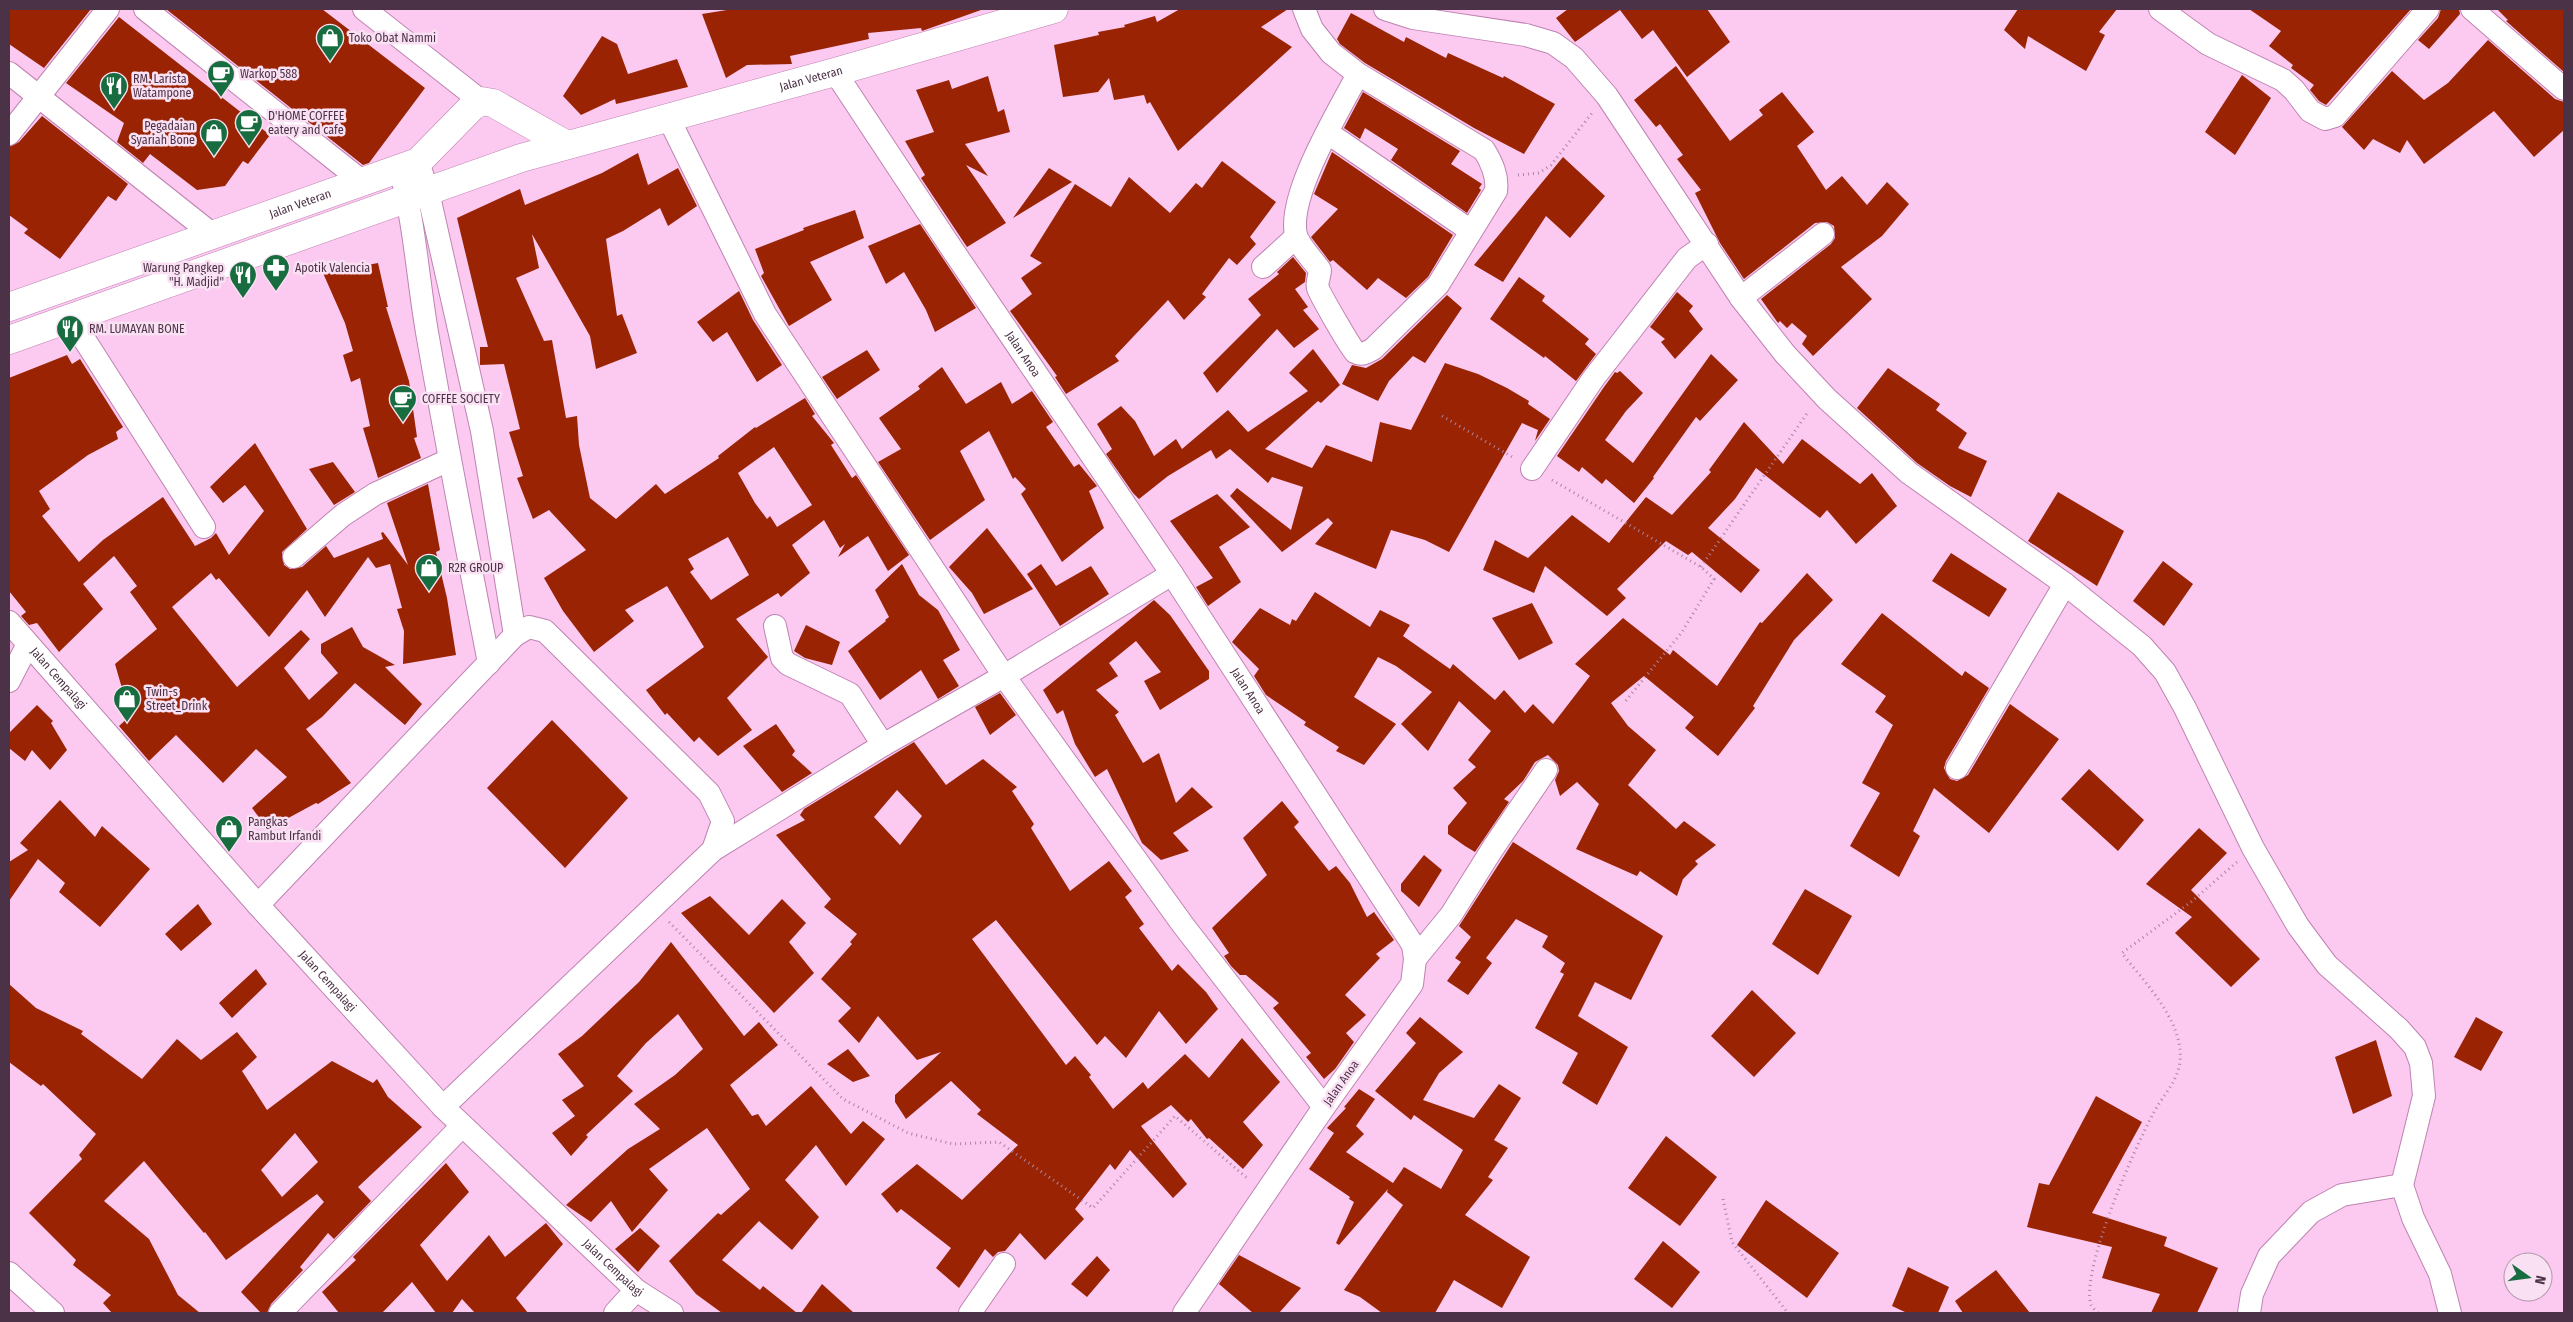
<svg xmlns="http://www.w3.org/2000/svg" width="2573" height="1322" viewBox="0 0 2573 1322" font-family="'Fira Sans Condensed',sans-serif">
  <rect width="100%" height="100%" fill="#fcc9f1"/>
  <path fill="#992302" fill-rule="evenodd" d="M9 9H91L44 68 9 44Z
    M166 9H322L425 88 369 163 363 165Z
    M733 9H981V10L922 31 921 28 868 33 869 39 790 56 792 64 747 65 726 78 702 14Z
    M1180 9H1288L1261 27 1292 47 1178 151 1150 102 1147 104 1144 95 1114 100 1109 78 1098 92 1063 97 1054 45 1099 35 1098 32 1125 27 1124 25 1155 16 1157 22Z
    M1568 9H1707L1730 42 1687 77 1653 30 1642 39 1620 10 1575 42 1556 18Z
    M2018 9H2117L2099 32 2105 35 2086 71 2028 36 2025 49 2004 30Z
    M2249 9H2411L2326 105 2319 101 2310 90 2314 85 2291 68 2293 65 2269 46 2281 31Z
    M2441 9H2459L2460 14 2429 49 2418 40 2438 18Z
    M2497 9H2564V72L2506 21 2508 20Z
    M1351 13 1404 42 1406 37 1446 58 1448 53 1503 78 1504 76 1555 104 1524 154 1474 128 1365 63 1340 44 1337 39Z
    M119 17 270 135 248 164 243 161 225 186 197 190 150 154 143 163 117 142 124 123 66 83Z
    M602 36 617 44 628 74 677 59 688 87 616 104 615 99 581 115 563 96Z
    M2488 40 2555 99 2564 102V130L2534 157 2494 111 2424 164 2407 140 2400 153 2373 139 2364 150 2342 127 2392 71 2424 100 2448 83Z
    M1676 66 1730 141 1763 115 1759 110 1782 92 1814 132 1797 146 1826 190 1842 176 1867 205 1887 182 1909 204 1882 236 1841 267 1872 299 1813 356 1802 344 1807 336 1792 323 1787 328 1780 321 1778 323 1761 299 1831 244 1835 238 1834 226 1827 222 1815 223 1744 279 1720 243 1695 193 1701 190 1677 159 1683 155 1660 124 1656 127 1634 100Z
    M2242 75 2271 98 2235 155 2205 132Z
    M988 76 998 112 1004 109 1010 132 965 144 988 176 966 165 1006 223 967 247 921 178 925 175 905 141 934 132 916 90 949 80 952 89Z
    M1363 92 1460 151 1451 164 1482 184 1479 188 1481 190 1467 213 1391 160 1398 149 1365 128 1360 139 1344 128Z
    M42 116 128 184 116 201 108 196 60 259 24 233 28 229 9 215V147L19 142Z
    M1332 152 1453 235 1428 277 1406 298 1378 278 1367 290 1333 260 1330 262 1311 237 1338 209 1314 194Z
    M638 153 648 185 678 168 697 206 668 226 660 208 623 231 606 239 617 316 622 314 637 353 596 369 590 336 532 234 539 268 516 278 544 341 552 340 566 418 577 416 579 445 590 498 616 519 656 484 665 494 719 458 718 456 755 427 756 428 805 398 815 414 812 416 834 443 831 445 852 478 856 475 909 555 888 571 868 536 838 557 845 544 840 548 824 520 792 545 810 573 781 597 778 593 736 619 768 657 727 698 752 730 718 756 699 737 694 742 667 713 665 715 646 690 704 647 667 586 625 610 634 621 594 652 563 611 544 578 586 550 549 510 533 519 517 478 523 476 509 432 520 429 504 364 480 365V347H488L457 218 520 189 525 205 602 173ZM774 447 812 505 777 527 770 516 767 519 755 503 738 473ZM728 537 749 575 711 600 690 572 694 569 688 559Z
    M1563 157 1605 196 1570 238 1546 216 1503 282 1474 265Z
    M1222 161 1276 202 1250 237 1256 244 1237 265 1229 258 1202 294 1206 297 1184 320 1168 300 1115 356 1119 361 1066 394 1055 377 1057 376 1010 311 1032 294 1021 278 1042 263 1030 256 1075 184 1111 207 1129 177 1170 213 1196 183 1202 188Z
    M1049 168 1072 182 1013 218Z
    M855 210 864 238 810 262 832 300 789 326 761 276 764 273 755 249 804 230 803 228Z
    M920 224 976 308 935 332 926 310 904 272 886 284 868 246Z
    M1293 257 1306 273 1305 282 1295 289 1308 307 1303 310 1319 329 1294 348 1277 329 1217 393 1203 373 1261 315 1248 299 1279 274 1277 272Z
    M378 263 388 307H386L409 381 417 437 414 438 421 458 378 478 363 428 370 426 360 378 351 382 343 355 353 351 345 323 323 273Z
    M1519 277 1545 296 1542 301 1589 339 1585 344 1596 354 1576 381 1545 356 1544 358 1490 319Z
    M739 291 753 320 782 365 757 382 727 332 713 342 697 322Z
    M1677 292 1693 306 1689 311 1703 329 1675 359 1661 342 1665 339 1650 327Z
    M1447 295 1462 308 1425 363 1413 356 1389 381 1378 401 1342 384 1352 365 1366 368 1382 359Z
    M1313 349 1340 385 1321 403 1318 401 1265 449 1312 468 1326 445 1372 462 1380 422 1411 430 1445 363 1478 374 1507 388 1529 401 1528 404 1550 419 1535 441 1538 430 1522 423 1449 552 1425 540 1391 530 1376 569 1315 544 1333 523 1328 518 1282 552 1230 496 1237 488 1291 530 1303 487 1272 477 1268 483 1230 449 1216 459 1211 450 1168 476 1139 499 1133 493 1106 454 1112 449 1097 424 1121 406 1135 421 1154 456 1176 439 1182 449 1228 410 1248 432 1308 391 1289 373Z
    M867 350 880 370 837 399 822 377Z
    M1711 354 1738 380 1700 421 1696 417 1653 477 1654 478 1634 503 1606 479 1602 484 1582 467 1579 472 1557 456 1604 387 1615 372 1617 373 1620 371 1643 393 1626 411 1605 440 1633 463Z
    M67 355 72 364 80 359 123 427 116 432 118 439 88 455 39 491 50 509 42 516 79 562 103 540 163 497 195 546 211 538 216 533 229 555 264 511 245 485 223 503 210 487 255 443 307 529 282 552 284 565 290 569 302 567 326 546 334 558 383 539 381 533 383 532 408 565 387 503 428 484 440 550 436 552 447 598 456 655 403 664 404 631 397 609 402 608 390 564 376 568 368 557 325 617 307 590 269 637 219 578 216 580 211 573 172 607 237 687 301 630 310 639 284 668 309 700 338 673 321 653V644L352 627 363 647 395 665 385 667 422 704 405 725 355 683 322 717 306 729 351 783 318 804 316 803 268 829 252 808 287 777 256 749 223 783 176 735 149 761 119 726 130 716 115 664 157 629 130 592 137 586 114 556 83 584 103 609 59 652 37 623 29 625 21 616 26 612 9 591V378Z
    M942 367 966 404 1001 382 1012 404 1032 391 1053 422 1046 427 1074 467 1079 464 1097 486 1089 491 1104 528 1062 562 1021 494 1026 489 1015 477 1013 479 989 431 960 451 985 500 930 540 878 462 901 449 879 418 920 389 918 386Z
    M1888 368 1940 404 1936 410 1967 433 1958 448 1987 461 1971 497 1950 486 1917 463 1857 408Z
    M1744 422 1783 464 1802 439 1860 484 1872 473 1897 506 1856 544 1827 510 1820 518 1756 468 1735 499 1708 528 1760 570 1741 593 1692 552 1688 555 1666 541 1617 589 1626 598 1607 616 1545 566 1534 593 1483 570 1495 540 1528 558 1572 515 1609 543 1646 497 1672 515 1711 472 1709 470Z
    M333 462 355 492 334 505 309 469Z
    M2058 492 2124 531 2097 586 2028 541Z
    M1217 494 1250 527 1219 547 1241 582 1208 606 1196 587 1213 578 1170 521Z
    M987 528 1033 589 984 614 972 593 949 567Z
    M1951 553 2007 589 1989 617 1932 581Z
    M2163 561 2193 584 2164 626 2133 601Z
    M902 564 919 595 938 610 960 650 943 660 959 686 938 699 921 670 880 700 848 651 886 621 885 620 889 617 875 590Z
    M1041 564 1056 586 1091 566 1109 594 1060 626 1027 574Z
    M1807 573 1833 600 1794 640 1753 706 1755 708 1718 756 1685 728 1694 717 1644 676 1611 703 1628 726 1656 750 1628 785 1676 829 1684 821 1716 845 1695 861 1698 864 1683 879 1677 896 1640 871 1637 876 1576 849 1599 804 1577 782 1560 796 1555 780 1559 771 1558 765 1548 755 1535 762 1523 781 1504 799 1509 802 1475 852 1465 846 1448 834V826L1467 803 1453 788 1476 767 1468 760 1491 731 1459 701 1428 751 1401 724 1432 692 1396 666 1378 657 1354 697 1396 724 1364 765 1336 751 1339 747 1304 725 1306 722 1266 695 1254 676 1259 669 1232 642 1260 608 1290 625 1292 619 1296 621 1315 592 1370 627 1380 610 1410 625 1403 636 1450 669 1453 664 1495 700 1504 690 1525 713 1533 704 1553 724 1590 676 1575 664 1623 618 1670 655 1673 650 1717 686 1760 622 1762 623Z
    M1154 600 1170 615 1209 671V679L1160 710 1144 681 1161 672 1136 641 1109 663 1118 676 1096 690 1119 712 1115 715 1143 763 1159 753 1176 803 1192 787 1213 807 1173 833 1189 851 1161 860 1142 843 1107 769 1095 777 1075 744 1063 710 1057 714 1043 690Z
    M1532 603 1553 643 1519 660 1492 618Z
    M1882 613 1962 676 1965 671 1989 688 1946 761 1944 768 1950 779 1957 781 1968 775 2010 704 2059 739 1989 833 1934 788 1913 831 1920 836 1899 877 1850 846 1880 793 1862 783 1893 725 1875 712 1886 696 1841 664Z
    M806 625 840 642 832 665 805 658 794 651Z
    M1000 693 1016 715 990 735 975 707Z
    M37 705 53 721 51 723 67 750 50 770 32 750 25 761 9 748V733Z
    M552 720 628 798 565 868 487 788Z
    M776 724 795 751 792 755 812 773 782 792 743 746Z
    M914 742 946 785 983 759 1017 787 1012 791 1034 824 1031 828 1070 891 1109 861 1132 891 1125 897 1144 924 1139 928 1172 971 1178 964 1206 992 1218 1009 1186 1044 1159 1011 1126 1058 1105 1036 1097 1045 996 920 972 939 1066 1065 1075 1056 1091 1075 1089 1077 1113 1109 1143 1082 1148 1089 1185 1054 1209 1078 1242 1038 1280 1082 1243 1122 1263 1145 1243 1169 1209 1138 1207 1139 1191 1119 1188 1122 1171 1105 1141 1126 1187 1184 1173 1198 1130 1150 1115 1170 1110 1164 1075 1209 1084 1219 1045 1260 1020 1233 1005 1251 998 1252 993 1257 985 1249 959 1288 936 1268 951 1248 901 1209 897 1213 881 1194 917 1164 962 1200 1018 1145 977 1114 981 1110 951 1081 906 1119 895 1102V1095L941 1052 917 1060 878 1016 859 1043 838 1021 851 1008 821 979 852 944 850 942 857 934 824 907 831 899 776 835 805 820 800 815 804 809ZM897 790 922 816 900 845 874 817Z
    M2089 769 2144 820 2118 851 2061 799Z
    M60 800 95 837 102 826 150 869 100 927 59 892 65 883 38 859 9 901V862L28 850 20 843Z
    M1282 801 1299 822 1294 827 1329 871 1336 866 1350 883 1367 917 1374 912 1394 940 1376 954 1380 958 1345 995 1366 1015 1346 1033 1354 1042 1335 1069 1324 1079 1306 1057 1311 1053 1273 1008 1279 1003 1246 975H1240L1231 966 1224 956 1229 953 1212 928 1267 875 1243 838Z
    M2199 828 2227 853 2191 890 2260 959 2231 987 2175 933 2192 917 2146 884Z
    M1513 842 1663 936 1631 1000 1595 982 1578 1016 1628 1047 1597 1105 1562 1083 1578 1053 1535 1028 1564 974 1560 972 1565 963 1542 947 1548 936 1516 919 1486 958 1492 963 1468 995 1447 981 1461 962 1455 958 1471 937 1459 926Z
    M1424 855 1442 870 1419 907 1401 891V884Z
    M1805 889 1852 916 1818 975 1772 944Z
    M710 896 749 935 782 899 806 923 789 942 814 973 774 1013 681 913Z
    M198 904 212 924 181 951 165 934Z
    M671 942 744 1036 759 1022 778 1045 730 1085 752 1116 758 1114 766 1126 811 1086 851 1134 863 1121 885 1139 846 1186 816 1145 785 1180 819 1217 792 1250 759 1221 722 1260 760 1290 763 1286 797 1313H722L696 1294 669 1261 718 1213 721 1215 750 1189 707 1128 649 1169 668 1190 632 1232 611 1201 591 1222 566 1205 628 1149 660 1129 634 1104 675 1075 703 1049 678 1014 646 1043 617 1076 633 1091 586 1135 588 1137 571 1156 552 1133 575 1116 562 1100 584 1086 558 1054 582 1036 639 982Z
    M256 969 267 984 232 1018 219 1003Z
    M9 984 36 1008 83 1031 81 1034 142 1079 177 1039 201 1060 237 1032 257 1057 242 1071 267 1110 332 1061 373 1083 377 1079 388 1097 422 1127 358 1187 371 1201 334 1239 328 1233 300 1267 303 1270 271 1304 267 1313H261L241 1292 324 1202 317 1194 226 1260 205 1232 204 1233 144 1161 104 1201 149 1239 178 1295 200 1313H112L103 1303 111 1295 73 1265 76 1260 29 1213 82 1159 79 1155 96 1134 43 1084 41 1086 9 1062ZM295 1133 318 1162 282 1197 261 1170Z
    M1752 990 1796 1033 1754 1077 1711 1036Z
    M1420 1017 1463 1052 1439 1073 1423 1100 1474 1118 1499 1084 1521 1098 1494 1140 1508 1148 1488 1177 1493 1180 1465 1215 1530 1257 1502 1308 1454 1280 1435 1313H1382L1360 1297 1344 1290 1403 1205 1387 1192 1388 1189 1339 1245 1336 1243 1354 1202 1349 1199 1350 1197 1309 1169 1334 1133 1327 1128 1346 1108 1344 1107 1359 1089 1375 1099 1356 1126 1364 1134 1346 1152 1393 1183 1404 1167 1441 1189 1463 1150 1414 1115 1411 1120 1375 1091 1416 1043 1406 1033Z
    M2476 1017 2503 1032 2481 1071 2454 1057Z
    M2376 1040 2392 1096 2353 1114 2335 1057Z
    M848 1049 870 1076 853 1082 827 1064Z
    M2096 1096 2142 1122 2092 1213 2167 1237 2164 1246 2218 1268 2197 1313H2151L2160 1294 2102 1278 2112 1247 2027 1227 2039 1183 2049 1185Z
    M1666 1136 1717 1177 1680 1226 1628 1188Z
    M446 1163 469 1192 420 1245 447 1281 489 1235 505 1257 546 1223 563 1244 516 1298 528 1313H475L462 1299 452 1313H436L412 1282 382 1313H339L322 1292 356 1260 353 1257Z
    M1766 1200 1839 1253 1807 1298 1737 1245Z
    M640 1228 660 1246 638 1272 615 1249Z
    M1663 1241 1700 1272 1672 1308 1634 1279Z
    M1239 1255 1301 1288 1279 1313H1253L1219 1284Z
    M1097 1256 1110 1270 1087 1297 1071 1284Z
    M1908 1267 1949 1287 1938 1313H1907L1892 1306Z
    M1996 1270 2030 1313H1963L1955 1301Z
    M822 1284 854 1313H801Z"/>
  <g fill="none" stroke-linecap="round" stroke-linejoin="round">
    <defs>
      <g id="minor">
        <path d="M145 9 363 182"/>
        <path d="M364 9 481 101"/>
        <path d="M1304 9 1312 29 1331 53 1358 74 1484 150C1492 163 1498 176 1496 191L1438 285 1373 349C1367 352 1362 356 1355 352 1352 350 1319 293 1318 288 1316 283 1320 276 1320 270 1313 260 1299 246 1296 235 1287 195 1339 111 1358 74"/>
        <path d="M1385 9 1413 18 1526 35 1553 43 1574 58 1607 96 1741 298 1785 354 1827 399 1909 473 2065 584 2142 646 2165 672 2185 708 2253 848 2298 926 2327 965 2399 1029 2415 1047 2421 1063 2424 1096 2402 1185 2413 1218 2440 1274 2450 1313"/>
        <path d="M2160 9 2208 44 2283 80 2294 90 2310 111 2325 119 2335 116 2428 9"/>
        <path d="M2472 9 2564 89"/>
        <path id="s1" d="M835 72 950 246 1172 574 1413 945 1415 959 1412 984 1324 1107 1184 1313"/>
        <path d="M9 73 212 234"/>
        <path d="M668 117 765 314 1004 676 1183 925 1324 1107"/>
        <path d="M1328 133 1471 231"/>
        <path d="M9 134 108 9"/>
        <path d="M418 162 428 192 482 431 515 635"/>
        <path d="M400 169C415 224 418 282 428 338 447 447 468 555 489 663"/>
        <path d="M1263 267 1296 237"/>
        <path d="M1741 298 1823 234"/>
        <path d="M70 317 204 527"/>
        <path d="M1532 469 1593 379 1687 258 1707 244"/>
        <path d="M294 557 343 515 375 494 449 460"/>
        <path id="s2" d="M9 622 258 905 443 1107 636 1290 672 1313"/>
        <path d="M775 626 782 658 788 664 850 694 883 745"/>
        <path d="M9 681 28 644"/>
        <path d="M1957 768 2065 584"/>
        <path d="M258 905 515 635 529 627 545 631 709 793 723 821 713 850"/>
        <path d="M1415 959 1451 915 1493 848 1546 770"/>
        <path d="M443 1107 713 850 883 745 1004 676 1172 574"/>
        <path d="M9 1273 53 1313"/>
        <path d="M280 1313 462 1126"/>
        <path d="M615 1313 636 1290"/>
        <path d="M970 1313 1004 1264"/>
        <path d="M2249 1313 2252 1294 2269 1256 2311 1212 2342 1195 2402 1185"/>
      </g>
      <g id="major">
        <path id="s3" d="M9 307 418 162 472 107 481 101 493 103 565 144"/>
        <path id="s4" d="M9 340 521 158 835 72 1054 9"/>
      </g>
    </defs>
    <use href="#minor" stroke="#bf83b2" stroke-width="24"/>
    <use href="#major" stroke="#bf83b2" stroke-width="29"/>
    <path stroke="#ac84a3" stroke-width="3" stroke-dasharray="1 4" stroke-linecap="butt" d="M1518 175 1539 173 1551 165 1592 113
      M1442 416 1514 458
      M1552 480 1701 567 1714 579 1682 632 1624 703
      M1701 567 1808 412
      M669 922 843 1099 908 1133 953 1144 999 1142 1093 1208 1175 1116 1248 1179
      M1723 1199 1732 1242 1788 1313
      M2098 1313C2096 1311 2092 1307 2091 1305 2080 1271 2135 1147 2153 1114 2162 1096 2178 1082 2180 1061 2184 1021 2144 982 2122 953L2191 902 2237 862"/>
    <use href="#minor" stroke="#fff" stroke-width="22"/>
    <use href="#major" stroke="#fff" stroke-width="28"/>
  </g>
  <defs>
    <symbol id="shop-pin" viewBox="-11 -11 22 30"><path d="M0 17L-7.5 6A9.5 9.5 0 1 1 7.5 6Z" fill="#176d3f" stroke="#fae0f3"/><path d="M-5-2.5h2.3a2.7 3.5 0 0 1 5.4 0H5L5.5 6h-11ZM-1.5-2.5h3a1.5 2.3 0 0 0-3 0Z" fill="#fff"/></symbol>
    <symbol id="cafe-pin" viewBox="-11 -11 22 30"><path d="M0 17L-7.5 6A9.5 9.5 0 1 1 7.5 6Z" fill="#176d3f" stroke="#fae0f3"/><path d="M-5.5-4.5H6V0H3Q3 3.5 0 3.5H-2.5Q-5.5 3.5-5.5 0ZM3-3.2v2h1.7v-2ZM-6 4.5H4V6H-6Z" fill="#fff"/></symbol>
    <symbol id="restaurant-pin" viewBox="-11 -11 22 30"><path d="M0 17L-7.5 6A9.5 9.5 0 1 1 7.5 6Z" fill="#176d3f" stroke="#fae0f3"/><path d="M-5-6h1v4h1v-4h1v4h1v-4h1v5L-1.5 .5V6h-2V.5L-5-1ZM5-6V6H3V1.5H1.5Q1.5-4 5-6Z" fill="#fff"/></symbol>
    <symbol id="pharmacy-pin" viewBox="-11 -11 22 30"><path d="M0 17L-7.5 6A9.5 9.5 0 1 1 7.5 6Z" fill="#176d3f" stroke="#fae0f3"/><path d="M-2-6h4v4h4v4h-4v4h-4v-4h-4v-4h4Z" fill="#fff"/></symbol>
  </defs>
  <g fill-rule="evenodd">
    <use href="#shop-pin" x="314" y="22" width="32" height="43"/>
    <use href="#cafe-pin" x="205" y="58" width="32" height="43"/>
    <use href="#restaurant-pin" x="98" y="70" width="32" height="43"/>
    <use href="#cafe-pin" x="233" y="107" width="32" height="43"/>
    <use href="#shop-pin" x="198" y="117" width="32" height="43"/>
    <use href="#pharmacy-pin" x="260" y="252" width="32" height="43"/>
    <use href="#restaurant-pin" x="227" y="259" width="32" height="43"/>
    <use href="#restaurant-pin" x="54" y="313" width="32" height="43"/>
    <use href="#cafe-pin" x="387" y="383" width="32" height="43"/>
    <use href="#shop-pin" x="413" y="552" width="32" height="43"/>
    <use href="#shop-pin" x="111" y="683" width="32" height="43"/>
    <use href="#shop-pin" x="213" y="813" width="32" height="43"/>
  </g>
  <g text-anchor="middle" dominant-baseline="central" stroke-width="5" stroke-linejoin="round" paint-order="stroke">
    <g font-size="12" fill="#4c3246" stroke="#fae0f3" text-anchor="start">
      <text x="349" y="38">Toko Obat Nammi</text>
      <text x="240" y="74">Warkop 588</text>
      <text x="133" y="79">RM. Larista<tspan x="133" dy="14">Watampone</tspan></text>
      <text x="268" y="116">D'HOME COFFEE<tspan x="268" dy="14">eatery and cafe</tspan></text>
      <text x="195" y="126" text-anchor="end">Pegadaian<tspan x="195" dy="14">Syariah Bone</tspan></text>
      <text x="224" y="268" text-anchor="end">Warung Pangkep<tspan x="224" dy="14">"H. Madjid"</tspan></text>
      <text x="295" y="268">Apotik Valencia</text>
      <text x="89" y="329">RM. LUMAYAN BONE</text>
      <text x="422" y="399">COFFEE SOCIETY</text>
      <text x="448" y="568">R2R GROUP</text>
      <text x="146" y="692">Twin-s<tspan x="146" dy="14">Street_Drink</tspan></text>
      <text x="248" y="822">Pangkas<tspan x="248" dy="14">Rambut Irfandi</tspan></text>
    </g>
    <g font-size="12" fill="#4c3246" stroke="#fae0f3">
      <text stroke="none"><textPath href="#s4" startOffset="844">Jalan Veteran</textPath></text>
      <text stroke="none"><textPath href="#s3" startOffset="309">Jalan Veteran</textPath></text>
      <text stroke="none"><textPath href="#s1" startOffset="339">Jalan Anoa</textPath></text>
      <text stroke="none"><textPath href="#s2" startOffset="75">Jalan Cempalagi</textPath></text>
      <text stroke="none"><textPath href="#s1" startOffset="744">Jalan Anoa</textPath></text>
      <text stroke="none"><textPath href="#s2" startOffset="480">Jalan Cempalagi</textPath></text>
      <text transform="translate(1341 1083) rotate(-55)">Jalan Anoa</text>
      <text stroke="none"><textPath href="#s2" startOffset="885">Jalan Cempalagi</textPath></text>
    </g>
  </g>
  <rect width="2573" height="1322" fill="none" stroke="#4c3246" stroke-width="20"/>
  <g transform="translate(2528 1277) rotate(104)"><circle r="24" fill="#fae0f3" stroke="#b49aae"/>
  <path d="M0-4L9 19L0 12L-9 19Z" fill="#176d3f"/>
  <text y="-8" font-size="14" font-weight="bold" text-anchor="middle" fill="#4c3246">N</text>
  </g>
</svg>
